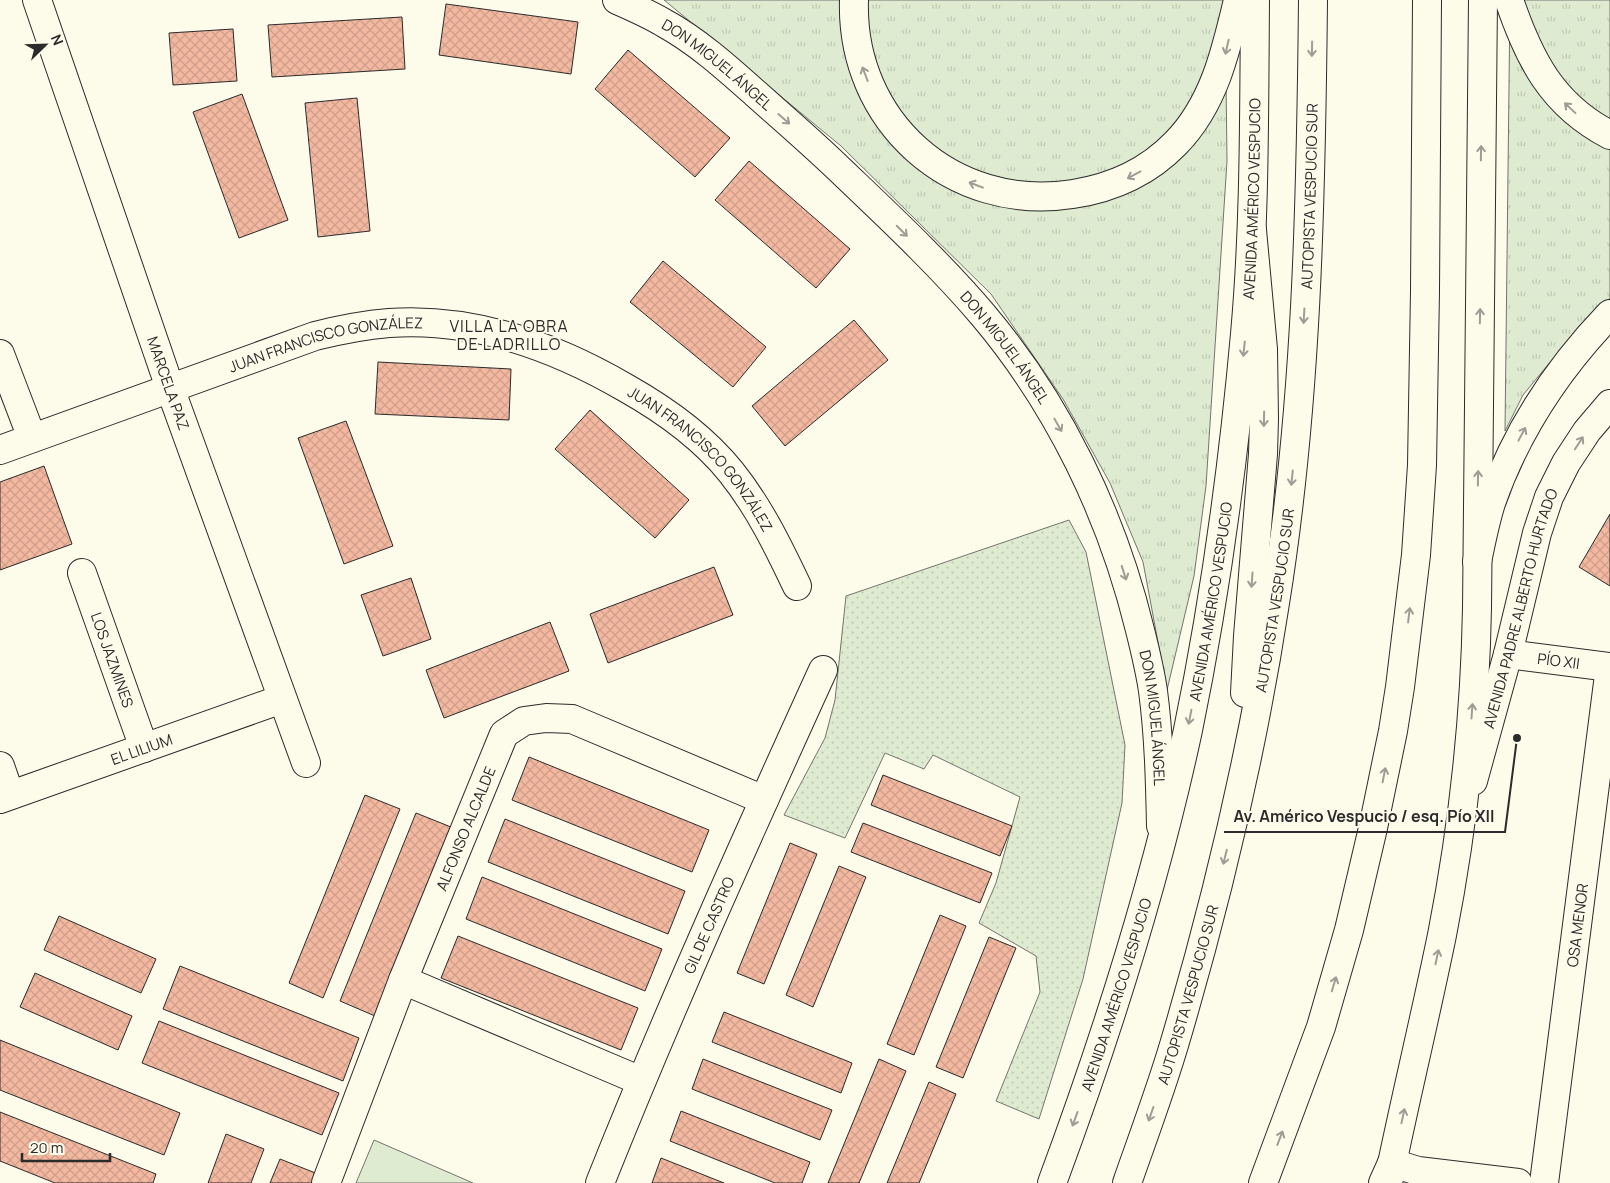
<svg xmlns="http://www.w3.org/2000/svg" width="1610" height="1183" viewBox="0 0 1610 1183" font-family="Manrope,sans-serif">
  <defs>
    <pattern id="grass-tufts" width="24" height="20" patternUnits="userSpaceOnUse" patternTransform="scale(1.25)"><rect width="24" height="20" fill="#deebd1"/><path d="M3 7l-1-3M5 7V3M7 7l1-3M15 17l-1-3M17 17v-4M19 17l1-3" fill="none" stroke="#bfcab4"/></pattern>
    <pattern id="park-dots" width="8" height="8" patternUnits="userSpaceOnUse" patternTransform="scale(1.25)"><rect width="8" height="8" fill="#deebd1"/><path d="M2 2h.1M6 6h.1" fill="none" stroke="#bfcab4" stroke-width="1.8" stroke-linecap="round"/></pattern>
    <pattern id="building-cross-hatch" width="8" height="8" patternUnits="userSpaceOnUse" patternTransform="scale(1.25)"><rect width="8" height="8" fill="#f2b8a0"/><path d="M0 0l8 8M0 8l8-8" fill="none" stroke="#d09e8a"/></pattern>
  </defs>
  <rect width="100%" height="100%" fill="#fdfbea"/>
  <path fill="url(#grass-tufts)" stroke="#74746e" d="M664 0H1225L1227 161 1206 486 1194 576 1167 690 1143 562 1110 483 1063 399 991 294 841 146Z
    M1510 0H1610V298L1579 327 1523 395 1505 431Z"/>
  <path fill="url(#park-dots)" stroke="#74746e" d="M1069 520 1086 552 1125 745 1122 803 1083 979 1039 1119 996 1101 1040 992 1036 956 979 923 996 883 1020 797 933 755 924 769 885 753 845 838 784 815 825 738 835 700 846 596Z"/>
  <path fill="#deebd1" stroke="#74746e" d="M374 1140 473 1183H356Z"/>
  <path fill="url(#building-cross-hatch)" stroke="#2b2b2b" d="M446 4 578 22 571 74 439 55Z
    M402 17 405 69 272 77 268 25Z
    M233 29 237 81 173 85 169 33Z
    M628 50 730 138 695 177 595 89Z
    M242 94 288 220 239 238 193 112Z
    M357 98 370 231 318 237 305 103Z
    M749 161 850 249 816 288 715 200Z
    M663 261 766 347 733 387 630 302Z
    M854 320 888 360 785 446 752 406Z
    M378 362 511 369 509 420 375 414Z
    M590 410 689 500 655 538 555 449Z
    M346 421 393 546 344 564 298 438Z
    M44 466 72 544 0 570V482Z
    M1610 514V586L1579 567Z
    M714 567 733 615 608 663 590 614Z
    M411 578 431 639 383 656 361 595Z
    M550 622 569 671 444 718 426 670Z
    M529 757 709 830 692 872 512 800Z
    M883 775 1012 826 1000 856 871 805Z
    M365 795 400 809 323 998 289 983Z
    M416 813 451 827 375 1016 340 1001Z
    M505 819 685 891 668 934 488 862Z
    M863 823 992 873 980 903 851 852Z
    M790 843 817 854 764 984 737 973Z
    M839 866 866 877 813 1007 786 995Z
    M482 877 662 949 645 991 466 919Z
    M940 915 966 926 914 1055 887 1044Z
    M59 916 156 959 141 993 44 950Z
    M458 936 638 1008 621 1050 441 978Z
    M989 937 1016 948 963 1078 936 1067Z
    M180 966 359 1038 343 1081 163 1009Z
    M35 973 132 1016 118 1050 20 1007Z
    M724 1012 852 1063 841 1093 712 1042Z
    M159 1021 339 1093 322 1135 142 1063Z
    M0 1040 180 1113 164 1155 0 1090Z
    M703 1059 832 1110 820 1140 692 1089Z
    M879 1059 906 1071 859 1183H828Z
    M929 1082 956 1094 919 1183H887Z
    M681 1111 810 1162 802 1183H775L670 1141Z
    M0 1112 156 1174 153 1183H55L0 1161Z
    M226 1134 264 1149 251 1183H208Z
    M661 1158 724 1183H652Z
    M280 1159 318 1174 314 1183H270Z"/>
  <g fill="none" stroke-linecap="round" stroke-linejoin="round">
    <defs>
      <g id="minor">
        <path id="s1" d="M37 0 170 388 306 763"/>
        <path id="s2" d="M617 0C633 7 649 14 664 23 697 41 727 68 755 93 782 117 810 141 836 166 886 214 938 262 983 315 1059 405 1112 515 1140 630 1145 650 1150 670 1153 691 1159 736 1160 781 1161 826"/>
        <path d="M0 354 32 438"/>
        <path id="s3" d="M0 450 315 336C339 330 364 325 389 323 473 317 554 346 626 388 665 410 702 436 731 472 759 507 778 546 797 586"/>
        <path id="s4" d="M82 573 144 748"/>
        <path id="s5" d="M1508 654 1610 667"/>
        <path d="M0 766 10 795"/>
        <path id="s6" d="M1473 781 1508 654 1537 533 1549 497 1566 463 1587 431 1610 404"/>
        <path id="s7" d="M0 799 282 699"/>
        <path d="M403 980 641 1081"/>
        <path d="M1392 1163 1418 1171 1518 1183"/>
        <path id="s8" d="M326 1183 403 980 504 734 524 721 546 718 572 719 764 800"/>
        <path id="s9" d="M600 1183C669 1010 746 839 823 670"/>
        <path id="s10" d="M1544 1183 1610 667"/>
      </g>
      <g id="major">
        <path id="s11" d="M1052 1183C1107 1035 1155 884 1188 730 1215 599 1233 467 1245 334 1255 223 1254 111 1255 0"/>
        <path d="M1388 1183C1405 1100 1425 1018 1442 935 1463 828 1475 718 1477 608L1483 0"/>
      </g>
      <g id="highway">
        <path d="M854 0C850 121 952 213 1073 194 1112 188 1148 172 1176 143 1214 104 1226 51 1238 0"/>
        <path d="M1509 0C1529 59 1552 105 1610 135"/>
        <path d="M1477 562C1481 542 1485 522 1491 503 1516 431 1558 368 1610 314"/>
        <path d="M1245 693 1248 636 1263 454 1264 419 1263 349 1252 230"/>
        <path id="s12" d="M1127 1183C1143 1137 1160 1092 1174 1045 1217 900 1252 753 1275 603 1307 404 1311 201 1313 0"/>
        <path d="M1263 1183 1321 1027 1349 930 1373 828 1393 731 1400 687 1416 555 1422 465 1425 291 1427 0"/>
        <path d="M1383 1183 1392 1163"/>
      </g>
    </defs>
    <use href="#minor" stroke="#2b2b2b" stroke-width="30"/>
    <use href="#major" stroke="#2b2b2b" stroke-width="30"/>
    <use href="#highway" stroke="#2b2b2b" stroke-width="30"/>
    <use href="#minor" stroke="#fdfbea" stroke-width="28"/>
    <use href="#major" stroke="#fdfbea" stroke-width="28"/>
    <use href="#highway" stroke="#fdfbea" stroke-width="28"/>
  </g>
  <defs><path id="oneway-shaft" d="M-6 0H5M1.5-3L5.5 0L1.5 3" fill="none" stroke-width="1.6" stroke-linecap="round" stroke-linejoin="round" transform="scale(1.25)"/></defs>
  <g stroke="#9e9d94">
    <use href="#oneway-shaft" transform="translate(1227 47) rotate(103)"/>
    <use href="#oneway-shaft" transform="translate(1312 49) rotate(91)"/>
    <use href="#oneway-shaft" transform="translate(865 74) rotate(-111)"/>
    <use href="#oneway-shaft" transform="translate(1570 108) rotate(-137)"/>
    <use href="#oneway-shaft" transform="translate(784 119) rotate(41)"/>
    <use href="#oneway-shaft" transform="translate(1481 153) rotate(-89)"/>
    <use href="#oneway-shaft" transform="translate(1134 175) rotate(152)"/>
    <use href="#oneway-shaft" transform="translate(976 185) rotate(-159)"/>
    <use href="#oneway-shaft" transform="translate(902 231) rotate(45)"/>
    <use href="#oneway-shaft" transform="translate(1304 316) rotate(93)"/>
    <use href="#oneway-shaft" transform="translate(1480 316) rotate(-89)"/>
    <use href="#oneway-shaft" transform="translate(1244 349) rotate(96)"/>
    <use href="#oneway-shaft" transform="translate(1264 419) rotate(91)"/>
    <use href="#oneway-shaft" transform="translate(1058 425) rotate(60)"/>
    <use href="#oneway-shaft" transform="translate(1522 434) rotate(-62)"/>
    <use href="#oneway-shaft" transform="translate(1579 443) rotate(-57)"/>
    <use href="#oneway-shaft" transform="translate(1292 478) rotate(96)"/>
    <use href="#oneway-shaft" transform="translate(1478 478) rotate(-89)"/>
    <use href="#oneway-shaft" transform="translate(1124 573) rotate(72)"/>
    <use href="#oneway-shaft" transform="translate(1252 580) rotate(94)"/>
    <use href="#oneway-shaft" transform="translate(1409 615) rotate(-83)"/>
    <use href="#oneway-shaft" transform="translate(1472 711) rotate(-86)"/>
    <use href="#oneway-shaft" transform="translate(1190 717) rotate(101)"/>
    <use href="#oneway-shaft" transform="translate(1384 775) rotate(-79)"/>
    <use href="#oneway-shaft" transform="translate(1225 857) rotate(104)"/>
    <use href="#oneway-shaft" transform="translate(1437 957) rotate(-78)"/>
    <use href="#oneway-shaft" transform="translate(1334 984) rotate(-73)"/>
    <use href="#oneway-shaft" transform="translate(1151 1114) rotate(109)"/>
    <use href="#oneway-shaft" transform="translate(1403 1116) rotate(-78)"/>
    <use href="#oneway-shaft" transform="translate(1075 1119) rotate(110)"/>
    <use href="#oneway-shaft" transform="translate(1280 1138) rotate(-69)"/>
  </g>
  <g text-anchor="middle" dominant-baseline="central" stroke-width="4" stroke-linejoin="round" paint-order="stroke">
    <g font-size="15" fill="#2b2b2b" stroke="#fdfbea">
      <text stroke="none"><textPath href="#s2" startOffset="120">DON MIGUEL ÁNGEL</textPath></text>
      <text stroke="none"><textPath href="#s12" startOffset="1008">AUTOPISTA VESPUCIO SUR</textPath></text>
      <text stroke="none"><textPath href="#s11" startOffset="1009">AVENIDA AMÉRICO VESPUCIO</textPath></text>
      <text stroke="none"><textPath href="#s3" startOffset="344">JUAN FRANCISCO GONZÁLEZ</textPath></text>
      <text stroke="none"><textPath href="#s2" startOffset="525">DON MIGUEL ÁNGEL</textPath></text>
      <text stroke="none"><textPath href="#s1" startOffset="405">MARCELA PAZ</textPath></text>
      <text stroke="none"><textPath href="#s3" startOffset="764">JUAN FRANCISCO GONZÁLEZ</textPath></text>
      <text stroke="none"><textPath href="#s12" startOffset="602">AUTOPISTA VESPUCIO SUR</textPath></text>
      <text stroke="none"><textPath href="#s11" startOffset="604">AVENIDA AMÉRICO VESPUCIO</textPath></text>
      <text stroke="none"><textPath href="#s6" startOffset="179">AVENIDA PADRE ALBERTO HURTADO</textPath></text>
      <text stroke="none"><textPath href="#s5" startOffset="51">PÍO XII</textPath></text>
      <text stroke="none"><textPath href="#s4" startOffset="92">LOS JAZMINES</textPath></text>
      <text stroke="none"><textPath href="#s2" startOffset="930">DON MIGUEL ÁNGEL</textPath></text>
      <text stroke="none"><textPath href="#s7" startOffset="150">EL LILIUM</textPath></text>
      <text stroke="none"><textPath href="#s8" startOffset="381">ALFONSO ALCALDE</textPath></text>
      <text stroke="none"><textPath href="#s9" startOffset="280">GIL DE CASTRO</textPath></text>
      <text stroke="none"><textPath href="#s10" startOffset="260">OSA MENOR</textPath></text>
      <text stroke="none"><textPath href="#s11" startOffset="199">AVENIDA AMÉRICO VESPUCIO</textPath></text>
      <text stroke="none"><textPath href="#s12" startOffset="198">AUTOPISTA VESPUCIO SUR</textPath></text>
    </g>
    <g font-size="16" letter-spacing="1" fill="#2b2b2b" stroke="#fdfbea">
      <text x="509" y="326">VILLA LA OBRA<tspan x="509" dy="18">DE LADRILLO</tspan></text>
    </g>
  </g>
  <path fill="none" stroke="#2b2b2b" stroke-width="2" d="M1517 738L1505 832H1224"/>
  <circle fill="#2b2b2b" stroke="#fdfbea" stroke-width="2" cx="1517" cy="738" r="5"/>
  <g font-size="16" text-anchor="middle" font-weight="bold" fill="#2b2b2b" stroke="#fdfbea" stroke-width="4" stroke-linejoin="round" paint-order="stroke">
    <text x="1364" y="822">Av. Américo Vespucio / esq. Pío XII</text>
  </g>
  <g transform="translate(45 45) rotate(67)" stroke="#fdfbea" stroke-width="4" paint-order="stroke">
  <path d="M0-4L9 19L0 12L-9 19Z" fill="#2b2b2b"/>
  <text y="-8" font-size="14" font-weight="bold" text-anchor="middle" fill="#2b2b2b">N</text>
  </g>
  <path d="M22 1153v8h88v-8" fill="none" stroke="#2b2b2b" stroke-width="2.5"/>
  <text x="30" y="1153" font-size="15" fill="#2b2b2b" stroke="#fdfbea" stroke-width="4" paint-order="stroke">20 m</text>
</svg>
